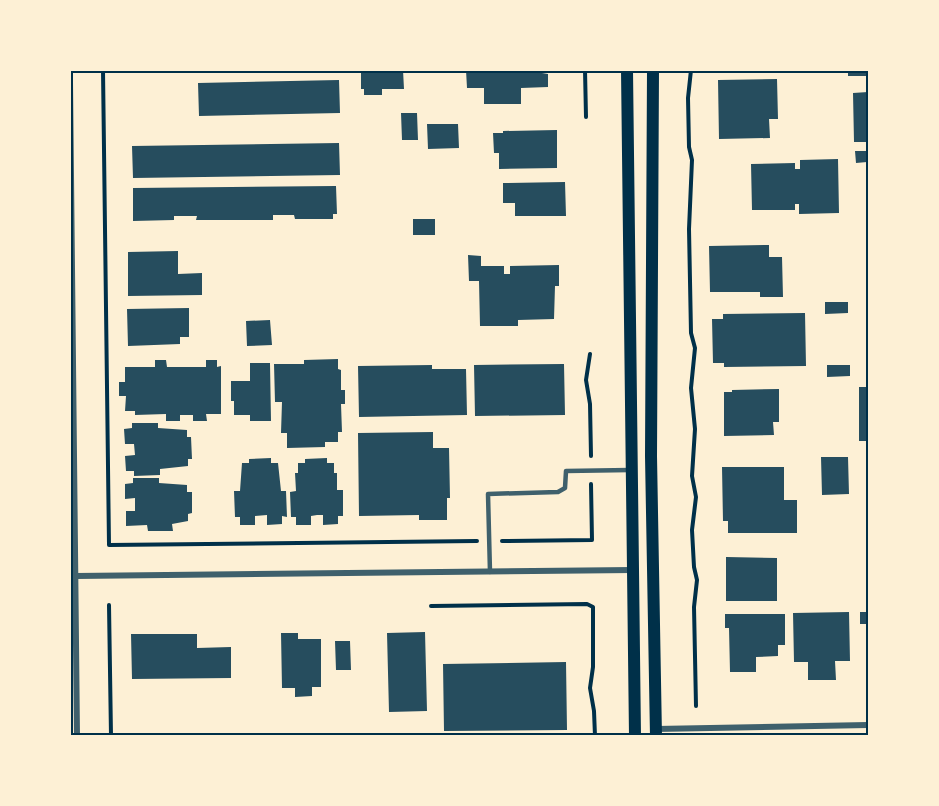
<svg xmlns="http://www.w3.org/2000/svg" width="939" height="806" viewBox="0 0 939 806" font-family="'Work Sans',sans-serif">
  <rect width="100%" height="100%" fill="#fdf0d5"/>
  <path fill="#264d5e" d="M359 70H403L404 89H382V95H364V89H361V73H359Z
    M466 70H542V73L548 74V87L521 88V104H484V88H467Z
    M848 70H868V76H848Z
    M777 79 778 119H769L770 138 719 139 718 80Z
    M339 80 340 113 199 116 198 83Z
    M868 92V142H854L853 93Z
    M401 113H417L418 140H402Z
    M427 124H458L459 148 428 149Z
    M557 130V168L499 169V153H494L493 133H503V131Z
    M339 143 340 175 133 178 132 146Z
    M855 151H867V162L856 163Z
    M838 159 839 213 799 214V204H795V210H752L751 164 795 163V169H800V160Z
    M565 182 566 216H515V203H503V183Z
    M336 186 337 214H333V219H295L294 215H273V220H196L197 216H174V220L133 221V188Z
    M413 219H435V235H413Z
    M769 245V257H782L783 297H760V292H710L709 246Z
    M178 251V274L202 273V295L128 296V252Z
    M468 255 481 256V266H504V274H510V266L559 265V286H555L554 319 518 320V326H480L479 281H469Z
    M825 302H848V313L825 314Z
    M189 308V337H180V344L128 346 127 309Z
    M805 313 806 366 724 367V363H713L712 319H723V314Z
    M270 320 272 345 247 346 246 321Z
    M338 359V369L341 370V390H345V404H341L342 432H338V442H325V447L287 448V433H281L282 402H275L274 364H304V360Z
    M155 360H166L167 367H206V360H217V367L221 366V414H206L207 421H193V415H180V421H166V414L135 415V411H125L126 396H119V382H125V367H155Z
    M250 363H270L271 421H250V415H234V401H231V381H250Z
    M564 364 565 415 475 416 474 365Z
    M432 365V369H466L467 415 359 417 358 366Z
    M827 365H850V376L827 377Z
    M859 387H868V441H859Z
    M779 389V422H773L774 435 724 436V392H732V390Z
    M132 423H158V428L187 430V437H191L192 459H188V466L160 469V475L134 476V471H126L125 456 135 455 134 444H125L124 429 132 428Z
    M433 432V448H449L450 498H447V520H419V515L359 516 358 433Z
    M821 457H848L849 494 822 495Z
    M271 458V463H278L281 491H286L287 517 282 516V524L267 525V515L255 516V525H240V517H235L234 491H240L242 463H249V459Z
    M327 458V463H334V473H337V490H343V516H338V524L323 525V515H317L311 516V525H296V517H291L290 492 296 491 295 473H298V463H305V459Z
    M722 467H784V500H797V533H728V521H723Z
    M133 478H159V483L187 485V492H192V513L188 514V521L172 524 173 531H148L147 525 126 526V511H135V498L125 499V484L133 483Z
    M726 557 777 558V601H726Z
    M849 612 850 661H835L836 680H808V662H794L793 613Z
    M860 612H868V624H860Z
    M725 614H785V645H778V656L756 657V672H730L729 628H725Z
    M425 632 427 711 389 712 387 633Z
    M281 633H298V639H321V687H312V696L295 697V688H282Z
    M131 634H197V648L231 647V678L132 679Z
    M335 641H350L351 670H336Z
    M566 662 567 730 444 731 443 664Z"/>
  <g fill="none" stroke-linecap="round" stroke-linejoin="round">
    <path stroke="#003049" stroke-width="4" d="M103 70 109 545 477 541
      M585 70 586 117
      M691 70 688 98 689 147 692 160 689 229 691 333 695 348 691 388 695 429 692 476 696 497 692 530 694 567 697 580 694 607 696 706
      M590 354 586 380 590 404 591 456
      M502 541 592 540 591 484
      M109 605 111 736
      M431 606 587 604 593 607V667L590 688 594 711 595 736"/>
    <path stroke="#3f606c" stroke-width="4.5" d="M490 572 488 494 558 492 565 488 566 471 630 470"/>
    <path stroke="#3f606c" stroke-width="6" d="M70 82 77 736
      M76 576 633 570
      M656 729 868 725"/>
    <path stroke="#003049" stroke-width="12" d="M627 70 635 736
      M653 70 651 456 656 736"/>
  </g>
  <rect width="939" height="806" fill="none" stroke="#fdf0d5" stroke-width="144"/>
  <rect x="72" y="72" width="795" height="662" fill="none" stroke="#003049" stroke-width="2"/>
</svg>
